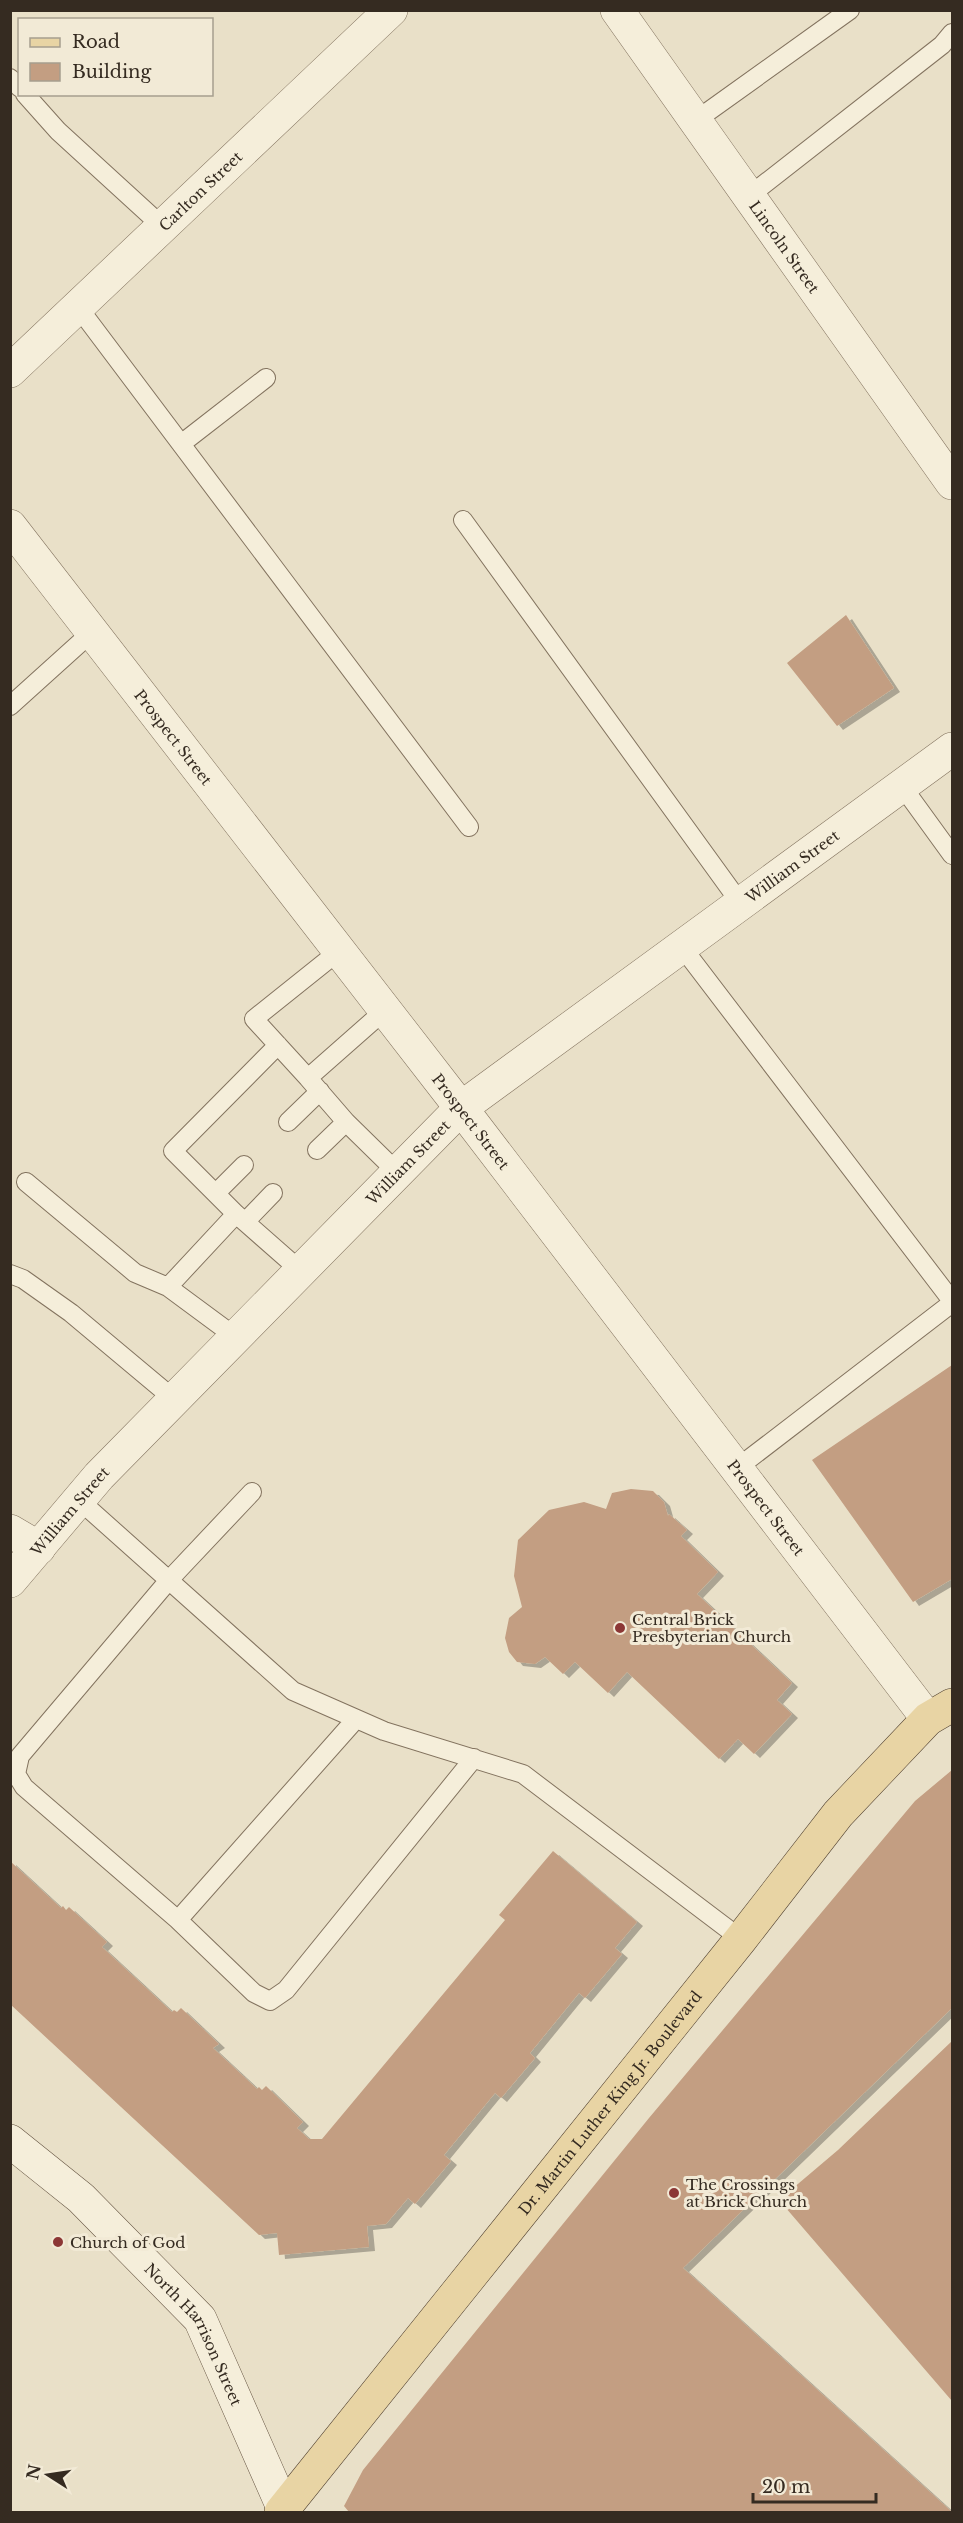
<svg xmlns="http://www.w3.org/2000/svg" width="963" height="2523" viewBox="0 0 963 2523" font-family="'Libre Baskerville',serif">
  <defs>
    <filter id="shadow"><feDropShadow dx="6" dy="4" stdDeviation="0" flood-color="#0004"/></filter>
  </defs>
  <rect width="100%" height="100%" fill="#e9e0c8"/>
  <path fill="#c39e82" filter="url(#shadow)" d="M846 615 894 688 837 726 787 663Z
    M952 1365V1579L913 1602 812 1460Z
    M631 1489 653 1491 664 1502 668 1516 669 1514 687 1530 681 1536 718 1572 697 1594 792 1683 777 1700 792 1714 754 1754 738 1739 719 1759 627 1672 608 1693 575 1662 563 1674 545 1657 535 1664 517 1662 509 1652 505 1638 509 1618 522 1607 514 1576 518 1540 549 1510 584 1502 606 1509 612 1493Z
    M952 1770V2008L683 2268 952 2512H349L344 2506 363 2470 649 2118 915 1801Z
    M553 1851 637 1922 615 1948 622 1954 585 1998 579 1993 530 2053 535 2058 501 2098 495 2093 444 2155 451 2161 415 2204 408 2198 386 2224 367 2226 369 2247 279 2255 277 2233 259 2235 10 2004V1861L61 1908 63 1906 66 1910 69 1907 107 1942 102 1947 172 2012 174 2010 177 2012 181 2008 219 2044 213 2048 257 2089 259 2087 262 2090 266 2086 303 2122 297 2128 309 2139H322L505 1920 499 1915Z
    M952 2041V2401L779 2200 838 2150Z"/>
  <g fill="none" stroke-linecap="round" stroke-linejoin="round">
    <defs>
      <path id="service" d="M10 78 20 88
        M25 94 58 131 163 227
        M695 121 850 10
        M749 196 942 45 952 33
        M78 307 469 827
        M181 444 266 378
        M463 520 741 904
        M10 706 92 632
        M902 786 952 855
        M682 947 952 1301
        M384 1011 308 1078 346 1122 398 1173
        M278 1045 173 1151 236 1214 302 1272
        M308 1078 254 1019 339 951
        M288 1122 320 1091
        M317 1150 346 1122
        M26 1182 135 1273 168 1287 237 1338
        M216 1193 244 1165
        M245 1222 273 1193
        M10 1274 23 1279 71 1313 175 1400
        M168 1287 236 1214
        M736 1469 952 1303
        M252 1492 169 1580 20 1756 16 1774 24 1787 178 1920 254 1993 270 2001 286 1990 474 1758
        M79 1500 293 1691 384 1731 523 1774 741 1939
        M178 1920 356 1719"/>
      <g id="minor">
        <path id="s1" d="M617 10 952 483"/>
        <path id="s2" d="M10 371 391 10"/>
        <path d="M10 1531 39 1548"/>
      </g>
      <g id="tertiary">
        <path id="s3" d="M10 526 461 1108 928 1719"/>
        <path id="s4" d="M10 1581 99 1476 461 1108 952 749"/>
      </g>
      <g id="secondary">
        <path id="s5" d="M10 2141 81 2198 200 2319 285 2512"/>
      </g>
      <g id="primary">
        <path id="s6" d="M281 2512 741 1939 838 1814 928 1719 952 1705"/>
      </g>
    </defs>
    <use href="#service" stroke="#83735f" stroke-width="20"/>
    <use href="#minor" stroke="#83735f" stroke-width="34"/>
    <use href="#tertiary" stroke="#83735f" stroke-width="34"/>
    <use href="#secondary" stroke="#655442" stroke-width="34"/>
    <use href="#primary" stroke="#524232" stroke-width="34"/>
    <use href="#service" stroke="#f5eeda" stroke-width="18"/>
    <use href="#minor" stroke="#f5eeda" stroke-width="33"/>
    <use href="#tertiary" stroke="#f5eeda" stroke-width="33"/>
    <use href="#secondary" stroke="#f5eeda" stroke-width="33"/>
    <use href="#primary" stroke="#e8d4a4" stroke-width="33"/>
  </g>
  <g fill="#8c3735" stroke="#f2ead6" stroke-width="2">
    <circle cx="620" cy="1628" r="6"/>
    <circle cx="674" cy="2193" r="6"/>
    <circle cx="58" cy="2242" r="6"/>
  </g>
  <g text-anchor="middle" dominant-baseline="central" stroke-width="6" stroke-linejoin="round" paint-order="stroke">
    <g font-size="15" fill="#352b21" stroke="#f2ead6">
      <text stroke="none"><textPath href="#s2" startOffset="262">Carlton Street</textPath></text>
      <text stroke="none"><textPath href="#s1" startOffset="290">Lincoln Street</textPath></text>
      <text stroke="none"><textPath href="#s3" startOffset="267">Prospect Street</textPath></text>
      <text stroke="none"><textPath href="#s4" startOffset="1064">William Street</textPath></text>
      <text stroke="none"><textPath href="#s3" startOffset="753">Prospect Street</textPath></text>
      <text stroke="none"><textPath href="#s4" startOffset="578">William Street</textPath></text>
      <text stroke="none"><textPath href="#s3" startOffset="1239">Prospect Street</textPath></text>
      <text stroke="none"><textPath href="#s4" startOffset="92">William Street</textPath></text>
      <text stroke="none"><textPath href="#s6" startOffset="525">Dr. Martin Luther King Jr. Boulevard</textPath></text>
      <text stroke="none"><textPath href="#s5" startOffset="270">North Harrison Street</textPath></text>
    </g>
    <g font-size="15" fill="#352b21" stroke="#f2ead6" text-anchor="start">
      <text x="632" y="1619">Central Brick<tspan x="632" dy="17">Presbyterian Church</tspan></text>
      <text x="686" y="2184">The Crossings<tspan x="686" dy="17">at Brick Church</tspan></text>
      <text x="70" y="2242">Church of God</text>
    </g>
  </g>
  <rect width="963" height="2523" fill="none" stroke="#352b21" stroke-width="24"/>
  <rect x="18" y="18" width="195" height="78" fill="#f2ead6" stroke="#a69e8e" stroke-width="1.5"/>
  <rect x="30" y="38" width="30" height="9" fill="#e8d4a4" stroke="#a69e8e" stroke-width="1.5"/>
  <text x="72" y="48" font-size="18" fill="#352b21">Road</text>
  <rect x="30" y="63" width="30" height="18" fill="#c39e82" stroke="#a69e8e" stroke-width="1.5"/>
  <text x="72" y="78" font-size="18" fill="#352b21">Building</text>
  <g transform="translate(48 2475) rotate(282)" stroke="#f2ead6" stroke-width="4.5" paint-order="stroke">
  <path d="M0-4.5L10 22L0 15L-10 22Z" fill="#352b21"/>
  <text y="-9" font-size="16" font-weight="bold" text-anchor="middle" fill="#352b21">N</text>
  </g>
  <path d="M753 2493v9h123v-9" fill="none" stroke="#352b21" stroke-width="3"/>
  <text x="762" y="2493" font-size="18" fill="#352b21" stroke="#f2ead6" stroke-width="4.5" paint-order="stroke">20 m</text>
</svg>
